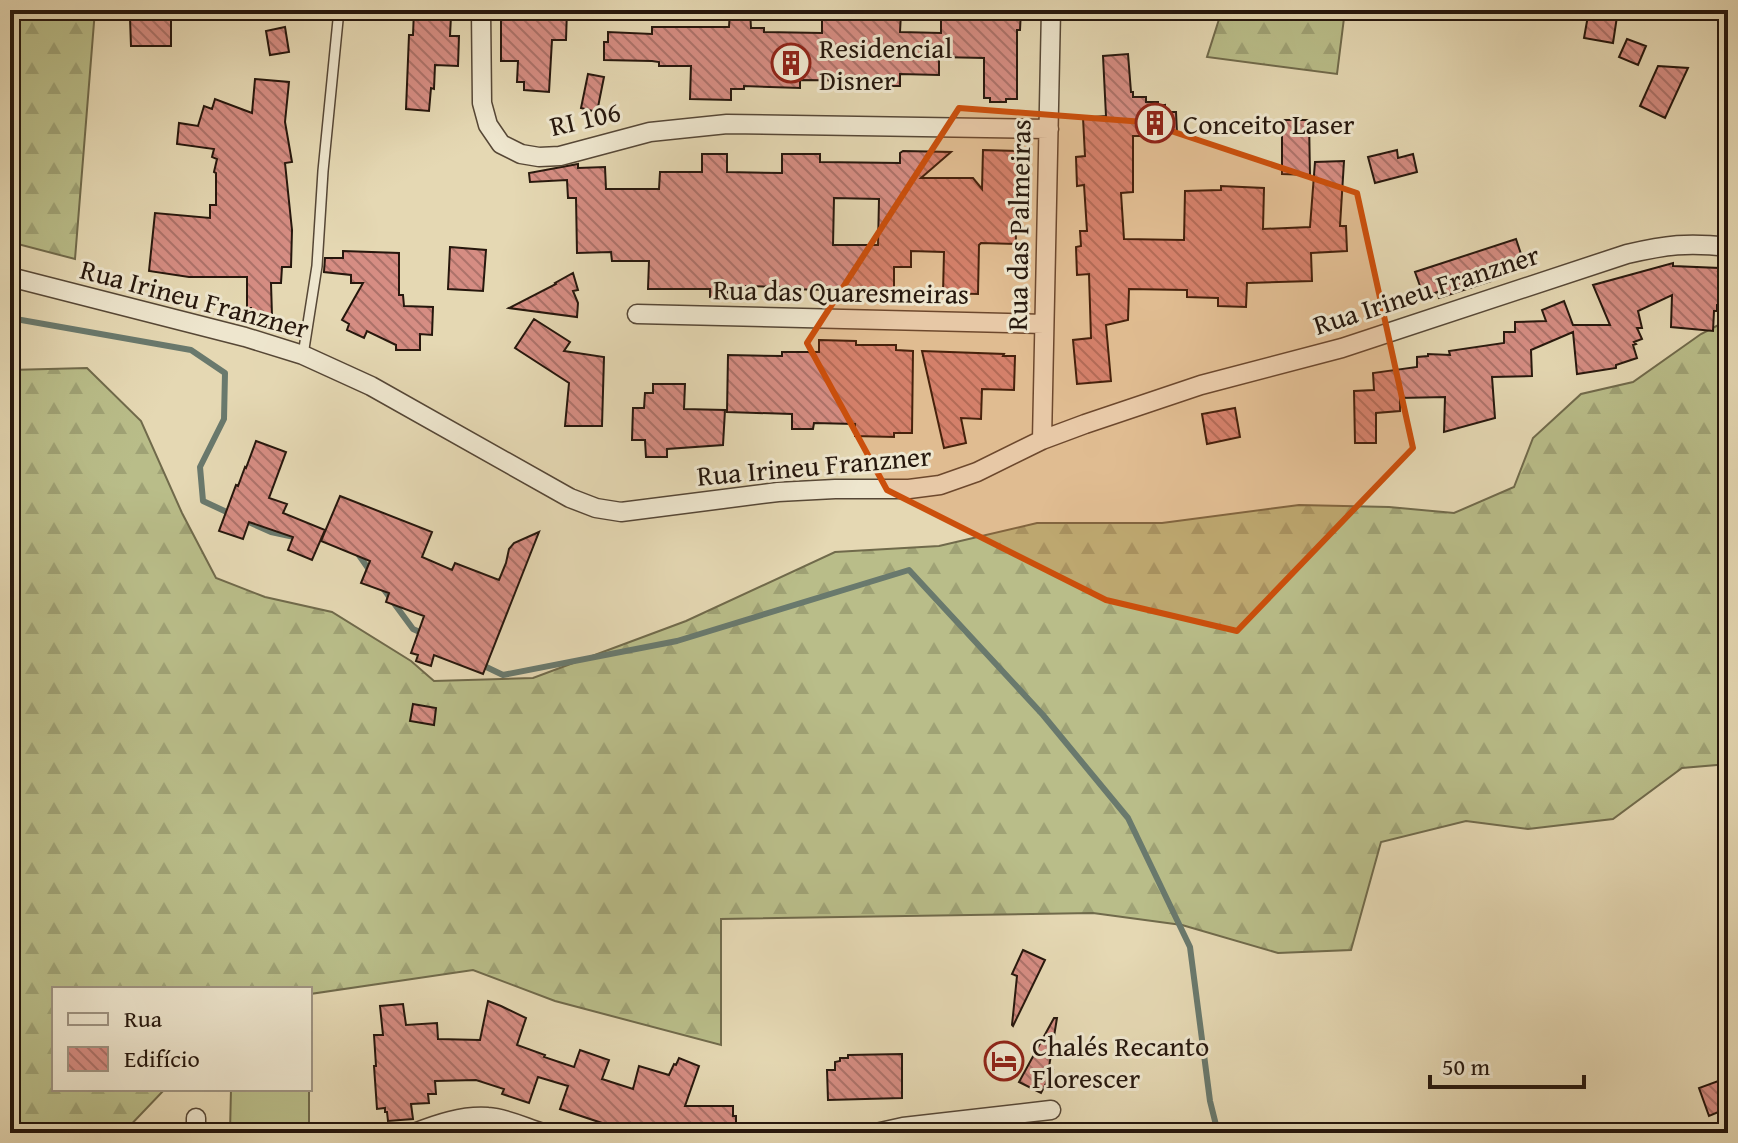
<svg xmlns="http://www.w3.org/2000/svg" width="1738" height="1143" viewBox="0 0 1738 1143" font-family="'Gentium Book Plus',serif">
  <defs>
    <pattern id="forest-firs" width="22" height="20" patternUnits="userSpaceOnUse" patternTransform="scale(2)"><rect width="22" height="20" fill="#b9bd89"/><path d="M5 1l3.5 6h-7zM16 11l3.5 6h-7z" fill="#9fa275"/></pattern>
    <pattern id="building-back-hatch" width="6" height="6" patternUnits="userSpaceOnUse" patternTransform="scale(2)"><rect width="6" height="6" fill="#d68d83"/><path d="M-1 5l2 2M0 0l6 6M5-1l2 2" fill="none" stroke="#ad726a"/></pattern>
  </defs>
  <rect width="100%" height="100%" fill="#e5d8b3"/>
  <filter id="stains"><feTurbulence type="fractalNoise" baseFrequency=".0025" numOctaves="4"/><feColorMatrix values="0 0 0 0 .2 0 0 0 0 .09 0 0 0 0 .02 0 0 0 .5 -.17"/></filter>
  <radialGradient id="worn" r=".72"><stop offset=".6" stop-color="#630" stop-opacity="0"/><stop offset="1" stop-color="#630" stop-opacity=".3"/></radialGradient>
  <path fill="#b9bd89" stroke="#706a4b" stroke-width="2" d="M231 1089H309V1133L230 1132Z"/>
  <path fill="url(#forest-firs)" stroke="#706a4b" stroke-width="2" d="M10 10H95L75 259 10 242Z
    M1222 10H1345L1337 74 1207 57Z
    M1728 320V764L1682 768 1613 819 1528 829 1466 821 1381 842 1351 950 1278 953 1182 925 1093 913 721 919V1045L555 1001 473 970 310 994V989H54V1089H165L123 1133H10V370L87 368 141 421 182 513 216 578 265 597 332 612 411 661 434 681 533 678 686 621 835 552 939 546 1037 523H1162L1299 505 1389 507 1454 513 1514 487 1533 438 1581 394 1633 382 1701 334Z"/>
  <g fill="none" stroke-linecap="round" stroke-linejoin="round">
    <path stroke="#69796d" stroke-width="6" d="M10 318 191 350 225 373 224 419 200 467 203 501 231 514
      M242 519 271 532 299 538
      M356 551 370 571
      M382 587 413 629 424 634
      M480 664 503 675 677 641 909 570 1043 715 1128 818 1190 947 1210 1101 1218 1133"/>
  </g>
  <path fill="url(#building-back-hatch)" stroke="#26170d" stroke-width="2" fill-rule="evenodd" d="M414 10H443V16H451L450 36H459L458 66 435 65 434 89 431 88 429 111 406 109 409 35H413Z
    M534 10H567L566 40H552L549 92 524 90V82H517L518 61H501V16L534 17Z
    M730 10H750L751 28H764V32L822 33V10L901 13 900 32 941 33V10H1021L1020 30H1017V99H1006V102H990V98H984V58L939 57V75L900 74V86H884V81L800 80V88L744 86V89H731V100L690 99 691 66H659V62L652 61 604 60V42H608V32L652 34V27H729Z
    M1589 10H1618L1613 43 1584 38Z
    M130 18H171V46H131Z
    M285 27 289 52 270 55 266 31Z
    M1627 39 1646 46 1638 65 1619 57Z
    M1128 54 1131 92H1133V97H1146V102H1158V106L1165 105V112H1176L1177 133H1149V136H1133V192L1121 193 1124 239 1184 240 1185 191 1221 190V186L1264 188 1263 229 1310 227 1315 162 1344 161 1340 226H1346L1347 251 1311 253 1312 281 1247 283 1246 307 1218 306V298L1187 297V290L1129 289 1128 320 1106 325 1111 381 1077 384 1073 340 1091 338 1089 274 1077 275 1076 247 1081 246 1080 231H1087L1084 185 1077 186 1076 157 1085 156 1083 118 1106 116 1103 56Z
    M1658 66 1688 68 1665 118 1640 106Z
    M588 74 604 77 597 112 581 108Z
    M255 79 289 82 285 122 292 162 285 163 292 230 291 267H282L281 283H271L272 316 251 315V308H247V277H189L149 271 155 213 210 218V205H216V173L214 172 217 159 212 157 214 149 177 144 179 123 198 126 204 106 212 109 215 99 252 113Z
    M1282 120H1309L1310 175 1282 174Z
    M983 150 1017 151 1016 161H1029L1028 179H1019V189H1015L1016 244 981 243 979 245 978 294 943 293 944 252 911 251V267H894V291L779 289 780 287 746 286V289H728L727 298 710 297V289H648L649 261H612L611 252 577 253 576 198H568L567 180 530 182 529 173 578 164V168L605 167 606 189H659L660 172H702V154H727V172L782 173V154H820V162L900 163V153L903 151 951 152 921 178H973L982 189ZM834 198 879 199 878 245H833Z
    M1397 150 1398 158 1413 154 1417 172 1375 183 1368 157Z
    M1516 239 1525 266 1490 278 1491 281 1439 298 1437 292 1424 297 1415 272Z
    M450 247 486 250 483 291 448 289Z
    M343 251 399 253V295H403L404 306 433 307 432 335 420 334V350H396V345L367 331 364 338 347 330 349 324 342 320 363 283H351V275L324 272 325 258H343Z
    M1673 263V266L1719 268 1718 271 1728 273V306L1717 305V311H1714L1713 331 1671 327 1672 295 1638 311 1642 328H1637L1642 339 1634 342 1636 344 1633 345 1637 358 1616 365V368L1577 374 1573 332 1531 350 1532 376 1492 377 1495 418 1444 432 1445 397 1400 398V411L1376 413V443H1355L1354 391 1374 390 1373 373 1417 367V357L1428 356V354L1450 355 1449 351 1504 343V332H1515V322L1546 321 1542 310 1564 301 1573 325H1610L1593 285Z
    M573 273 578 290 573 291 578 303 577 317 509 308 556 284 555 283Z
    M534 319 570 342 564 351 604 357 602 426H565L569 383 515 348Z
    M819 340 856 341V345H896V350L913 351 912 433H894V437L855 436V424L814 423 813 429H792V414L727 412 728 355 782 356V352H819Z
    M922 351 1004 354 1003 356H1015L1014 390 982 389 981 419 961 418 966 443 944 448Z
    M653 384H685L684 409 725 410 723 445 667 449V457H646L645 440H632L633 408H644L645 393H653Z
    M1235 408 1240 437 1207 444 1202 414Z
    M256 441 286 452 269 498 287 504 283 513 325 530 312 560 288 550 293 537 249 522 243 539 219 531 236 485 238 486 245 467 246 468Z
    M340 496 432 532 422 557 452 570 455 563 499 580 506 563 509 549 514 543 539 532 483 674 434 655 431 666 416 661 418 655 411 653 424 616 386 602 389 593 361 583 370 561 321 541Z
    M413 704 436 708 434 725 410 721Z
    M1023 950 1045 960 1013 1026 1012 1025 1017 976 1012 974Z
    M488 1001 501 1006 526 1018 517 1045 545 1055 544 1057 574 1067 580 1050 609 1060 602 1079 633 1089 639 1066 669 1075 674 1064 676 1065 679 1058 699 1066 685 1106H733V1116H736V1133H619L620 1129 560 1109 568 1086 538 1077 529 1103 502 1094 504 1089 476 1080 435 1081 436 1094H428L429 1103 411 1104 413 1119 388 1121 387 1112H385V1108L377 1109 374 1066H376L374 1035H383L380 1006 403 1004 406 1025 437 1023 438 1039 480 1040Z
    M1054 1018H1057L1049 1067 1053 1070 1041 1093 1019 1082Z
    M902 1054V1098L828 1100 827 1070H835V1062L840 1061V1058H848V1055Z
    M1721 1080 1728 1098V1108L1709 1116 1699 1088Z"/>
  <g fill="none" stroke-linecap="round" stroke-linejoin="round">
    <defs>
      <path id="service" d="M303 355 317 266 323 171 339 10"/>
      <path id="minor" d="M481 10 482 103 488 125 501 144 521 154 539 157 560 156 650 132 727 124 1049 129
        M10 277 245 337 303 355 371 386 570 498 596 508 621 512 778 492 835 489H909L940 485 977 472 1042 440 1085 424 1201 385 1342 348 1627 254C1666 245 1688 242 1728 247
        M637 314 1044 324
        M1042 440 1051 10
        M196 1118V1133
        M414 1133C437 1124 463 1115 488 1117 506 1118 526 1128 543 1133
        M876 1133 903 1127 1051 1110"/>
    </defs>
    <use href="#service" stroke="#564736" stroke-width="12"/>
    <use href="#minor" stroke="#564736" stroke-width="21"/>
    <use href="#service" stroke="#eee6ce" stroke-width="9"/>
    <use href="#minor" stroke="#eee6ce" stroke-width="18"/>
  </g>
  <path fill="#cb4f0c" fill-opacity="0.2" stroke="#cb4f0c" stroke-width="6" stroke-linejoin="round" d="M959 108 1144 122 1357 193 1413 448 1237 631 1106 600 887 490 807 343Z"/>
  <defs>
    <symbol id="building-ring" viewBox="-11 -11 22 22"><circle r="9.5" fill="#eee6ce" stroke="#8f2418" stroke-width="1.5"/><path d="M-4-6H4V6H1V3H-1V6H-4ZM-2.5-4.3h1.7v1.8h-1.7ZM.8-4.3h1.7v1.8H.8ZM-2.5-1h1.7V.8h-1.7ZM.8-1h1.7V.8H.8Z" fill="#8f2418"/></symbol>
    <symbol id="hotel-ring" viewBox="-11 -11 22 22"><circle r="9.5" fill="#eee6ce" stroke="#8f2418" stroke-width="1.5"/><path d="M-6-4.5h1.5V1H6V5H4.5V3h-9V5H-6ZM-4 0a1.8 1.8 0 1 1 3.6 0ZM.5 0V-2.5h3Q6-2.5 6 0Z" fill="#8f2418"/></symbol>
  </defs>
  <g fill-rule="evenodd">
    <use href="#building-ring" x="769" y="41" width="44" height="44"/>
    <use href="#building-ring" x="1133" y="101" width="44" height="44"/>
    <use href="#hotel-ring" x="982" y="1039" width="44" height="44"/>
  </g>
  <g text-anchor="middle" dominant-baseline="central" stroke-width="6" stroke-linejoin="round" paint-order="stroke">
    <g font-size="28" fill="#26170d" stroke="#eee6ce" text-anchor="start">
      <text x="819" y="47">Residencial<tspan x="819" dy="32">Disner</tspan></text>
      <text x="1183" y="123">Conceito Laser</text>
      <text x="1032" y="1045">Chalés Recanto<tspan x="1032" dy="32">Florescer</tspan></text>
    </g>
    <g font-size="28" fill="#26170d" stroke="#eee6ce">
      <text transform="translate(585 118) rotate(-13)">RI 106</text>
      <text transform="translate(1018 225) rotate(-89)">Rua das Palmeiras</text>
      <text transform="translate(1426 289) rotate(-18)">Rua Irineu Franzner</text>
      <text transform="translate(841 291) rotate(1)">Rua das Quaresmeiras</text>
      <text transform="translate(195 298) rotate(15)">Rua Irineu Franzner</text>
      <text transform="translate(814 465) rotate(-5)">Rua Irineu Franzner</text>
    </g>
  </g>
  <rect width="1738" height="1143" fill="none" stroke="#e5d8b3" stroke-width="40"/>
  <rect x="12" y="12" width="1714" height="1119" fill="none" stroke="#26170d" stroke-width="4"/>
  <rect x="20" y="20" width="1698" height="1103" fill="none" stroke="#26170d" stroke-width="2"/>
  <rect x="52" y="987" width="260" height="104" fill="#eee6ce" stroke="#9e9381" stroke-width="2"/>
  <rect x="68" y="1013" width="40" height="12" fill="#eee6ce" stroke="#9e9381" stroke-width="2"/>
  <text x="124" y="1027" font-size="24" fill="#26170d">Rua</text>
  <rect x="68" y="1047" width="40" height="24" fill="url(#building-back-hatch)" stroke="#9e9381" stroke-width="2"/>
  <text x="124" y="1067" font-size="24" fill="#26170d">Edifício</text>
  <path d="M1430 1075v12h154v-12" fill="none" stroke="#26170d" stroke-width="4"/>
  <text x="1442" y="1075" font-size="24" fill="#26170d" stroke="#eee6ce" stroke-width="6" paint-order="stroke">50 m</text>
  <rect width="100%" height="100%" filter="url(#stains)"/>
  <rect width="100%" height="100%" fill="url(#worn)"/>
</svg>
